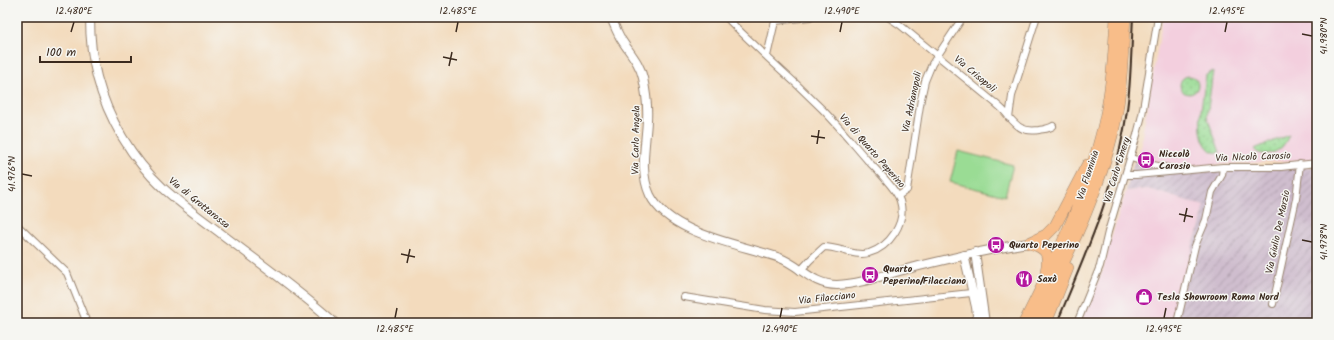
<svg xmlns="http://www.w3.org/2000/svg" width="1334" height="340" viewBox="0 0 1334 340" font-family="Kalam,sans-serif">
  <defs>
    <pattern id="industrial-furrows" width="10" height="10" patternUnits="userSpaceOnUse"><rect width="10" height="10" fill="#cfbdce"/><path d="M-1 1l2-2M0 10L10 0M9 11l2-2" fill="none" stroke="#a99aa7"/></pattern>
    <pattern id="grass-dots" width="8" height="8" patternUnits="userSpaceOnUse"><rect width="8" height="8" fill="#9adc94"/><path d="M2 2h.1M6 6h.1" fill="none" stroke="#86bd7f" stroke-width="1.8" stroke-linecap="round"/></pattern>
  </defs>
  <rect width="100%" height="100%" fill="#f6f6f2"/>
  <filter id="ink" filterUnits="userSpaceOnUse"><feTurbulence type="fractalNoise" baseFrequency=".025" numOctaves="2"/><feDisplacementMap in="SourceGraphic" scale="8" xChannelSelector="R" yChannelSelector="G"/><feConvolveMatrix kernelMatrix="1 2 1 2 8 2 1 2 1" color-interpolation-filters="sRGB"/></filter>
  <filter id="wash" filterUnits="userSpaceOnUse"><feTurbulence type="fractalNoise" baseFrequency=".012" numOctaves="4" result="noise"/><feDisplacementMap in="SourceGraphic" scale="16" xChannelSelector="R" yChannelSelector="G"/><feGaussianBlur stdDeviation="0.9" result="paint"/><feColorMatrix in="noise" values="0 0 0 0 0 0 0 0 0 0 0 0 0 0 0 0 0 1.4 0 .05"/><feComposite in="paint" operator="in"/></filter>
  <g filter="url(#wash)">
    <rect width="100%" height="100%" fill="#f3dbbd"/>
    <path fill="#f3cfde" d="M1163 17H1317V159L1214 165 1172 166 1142 157 1139 154Z
      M1148 189 1204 206 1200 226 1193 244 1175 323H1080L1103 270 1108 248 1126 191Z"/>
    <path fill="url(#industrial-furrows)" d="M1134 161 1188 172 1296 168 1317 166V323H1175L1193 244 1200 226 1204 206 1148 189 1126 191Z"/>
    <path fill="url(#grass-dots)" stroke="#6a8359" d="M1213 71 1207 117 1220 152C1216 153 1213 153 1209 149 1193 133 1204 96 1206 75Z
      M1180 85a9 9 0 1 1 18 0a9 9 0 1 1-18 0Z
      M1289 135C1287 140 1284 145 1280 149 1273 154 1259 157 1254 149Z"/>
    <path fill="#9adc94" stroke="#6a8359" d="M958 151 1013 165 1005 196 950 182Z"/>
  </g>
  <g filter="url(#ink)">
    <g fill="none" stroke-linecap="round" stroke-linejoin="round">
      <defs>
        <path id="minor" d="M726 17C739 31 753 43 767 57 786 74 804 91 822 109 838 125 853 144 868 161 877 170 897 190 900 201 907 223 889 247 869 253 854 257 839 247 824 247L810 260 800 271
          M888 17 900 25 989 98C994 102 999 106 1003 110 1015 123 1019 133 1039 130 1044 129 1049 129 1053 126
          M775 21 810 17
          M767 56 776 17
          M1009 118 1012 96 1036 19
          M1131 158 1153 165 1174 169
          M1126 175H1136L1223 167H1281L1317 163
          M898 196 907 190 921 99 925 81 932 64 963 17
          M17 225 67 273 87 323
          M684 297 765 310 795 312 971 293
          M1273 304 1296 199 1300 164
          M1077 323 1100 266 1108 232 1137 135 1142 115 1158 17
          M1177 323 1195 246 1206 220 1212 192 1222 175 1223 167"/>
        <path id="tertiary" d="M90 17C90 37 92 58 97 77 108 119 132 159 163 188 182 205 203 220 223 235 261 264 300 291 335 323
          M611 17C614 25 617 32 621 39 629 52 640 63 643 78 646 92 648 106 647 120 646 144 639 172 650 195 670 235 741 244 780 258 801 266 812 285 837 285 861 284 884 275 907 269 948 259 987 249 1029 243
          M975 252 985 323
          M964 255 976 307 978 323"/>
        <path id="trunk" d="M1029 243 1046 235 1055 226 1087 165
          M1029 243C1046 248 1050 253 1046 271
          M1024 323C1056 259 1088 193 1104 123 1112 88 1114 52 1116 17
          M1035 323C1064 261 1097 199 1113 132 1122 94 1122 55 1125 17
          M1046 323 1068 268"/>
      </defs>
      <use href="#minor" stroke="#97826e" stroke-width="8"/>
      <use href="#tertiary" stroke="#97826e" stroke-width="10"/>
      <use href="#trunk" stroke="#97826e" stroke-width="12"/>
      <use href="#minor" stroke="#fff" stroke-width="6"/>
      <use href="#tertiary" stroke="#fff" stroke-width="8"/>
      <use href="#trunk" stroke="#f8bd89" stroke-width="11"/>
      <path stroke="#3b2a1e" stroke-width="2" d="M1057 323C1083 259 1112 197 1124 129 1131 92 1131 54 1133 17"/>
    </g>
  </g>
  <path fill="none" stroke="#3b2a1e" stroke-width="1.5" d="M71 32 74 22M456 32 458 22M840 32 842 22M1225 32 1227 22M1302 34 1312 36M443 57 457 60M449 66 452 52M811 136 825 138M817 144 819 130M22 174 32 176M1179 214 1193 217M1184 222 1187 208M1302 240 1312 242M401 254 415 257M407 263 410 249M395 318 397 308M780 318 782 308M1164 318 1166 308"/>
  <defs>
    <symbol id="bus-disc" viewBox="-11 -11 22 22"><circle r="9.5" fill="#b5179e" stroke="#f6f6f2"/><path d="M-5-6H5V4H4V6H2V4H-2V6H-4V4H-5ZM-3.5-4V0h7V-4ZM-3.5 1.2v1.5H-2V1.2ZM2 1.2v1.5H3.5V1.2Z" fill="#fff"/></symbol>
    <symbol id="restaurant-disc" viewBox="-11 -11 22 22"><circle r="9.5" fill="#b5179e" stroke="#f6f6f2"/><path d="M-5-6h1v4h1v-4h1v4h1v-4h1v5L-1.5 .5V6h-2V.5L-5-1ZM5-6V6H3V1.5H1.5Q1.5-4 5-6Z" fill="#fff"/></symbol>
    <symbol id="shop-disc" viewBox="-11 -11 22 22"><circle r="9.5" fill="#b5179e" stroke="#f6f6f2"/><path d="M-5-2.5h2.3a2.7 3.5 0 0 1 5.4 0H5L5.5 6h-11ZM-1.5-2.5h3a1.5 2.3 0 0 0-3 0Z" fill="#fff"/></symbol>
  </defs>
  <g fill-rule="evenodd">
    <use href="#bus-disc" x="1136" y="150" width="20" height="20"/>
    <use href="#bus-disc" x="986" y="235" width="20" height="20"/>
    <use href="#bus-disc" x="860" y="265" width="20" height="20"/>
    <use href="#restaurant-disc" x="1014" y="269" width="20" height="20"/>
    <use href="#shop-disc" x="1134" y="287" width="20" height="20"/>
  </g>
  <g text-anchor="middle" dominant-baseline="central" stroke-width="3" stroke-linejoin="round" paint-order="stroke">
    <g font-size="10" fill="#3b2a1e" stroke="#f6f6f2">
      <text transform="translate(975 74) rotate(40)">Via Crisopoli</text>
      <text transform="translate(912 102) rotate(-78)">Via Adrianopoli</text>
      <text transform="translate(636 140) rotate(-89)">Via Carlo Angela</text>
      <text transform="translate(872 151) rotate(49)">Via di Quarto Peperino</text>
      <text transform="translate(1253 157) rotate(-2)">Via Nicolò Carosio</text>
      <text transform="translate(1117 170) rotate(-73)">Via Carlo Emery</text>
      <text transform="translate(1088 175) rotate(-72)">Via Flaminia</text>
      <text transform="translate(199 203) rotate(39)">Via di Grottarossa</text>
      <text transform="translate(1278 232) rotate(-78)">Via Giulio De Marzio</text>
      <text transform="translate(827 298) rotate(-6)">Via Filacciano</text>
    </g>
    <g font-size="10" font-weight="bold" fill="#3b2a1e" stroke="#f6f6f2" text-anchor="start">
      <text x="1159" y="154">Niccolò<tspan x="1159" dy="12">Carosio</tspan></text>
      <text x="1009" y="245">Quarto Peperino</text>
      <text x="883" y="269">Quarto<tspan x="883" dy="12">Peperino/Filacciano</tspan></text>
      <text x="1037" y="279">Saxò</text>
      <text x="1157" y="297">Tesla Showroom Roma Nord</text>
    </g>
  </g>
  <rect width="1334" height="340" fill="none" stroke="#f6f6f2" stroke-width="44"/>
  <path d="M40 56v6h91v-6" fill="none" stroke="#3b2a1e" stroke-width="2"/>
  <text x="46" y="56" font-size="12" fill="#3b2a1e" stroke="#f6f6f2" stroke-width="3" paint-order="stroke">100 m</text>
  <rect x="22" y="22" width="1290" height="296" fill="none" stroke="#3b2a1e" stroke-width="1.5"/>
  <g font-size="10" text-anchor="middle" fill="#3b2a1e">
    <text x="74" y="14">12.480°E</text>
    <text x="458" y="14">12.485°E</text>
    <text x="842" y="14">12.490°E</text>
    <text x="1227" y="14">12.495°E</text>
    <text transform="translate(1323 36) rotate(-90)" y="4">41.980°N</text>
    <text transform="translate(11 174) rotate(-90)" y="4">41.976°N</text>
    <text transform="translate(1323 242) rotate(-90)" y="4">41.978°N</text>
    <text x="395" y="332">12.485°E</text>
    <text x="780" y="332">12.490°E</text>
    <text x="1164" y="332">12.495°E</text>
  </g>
</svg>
